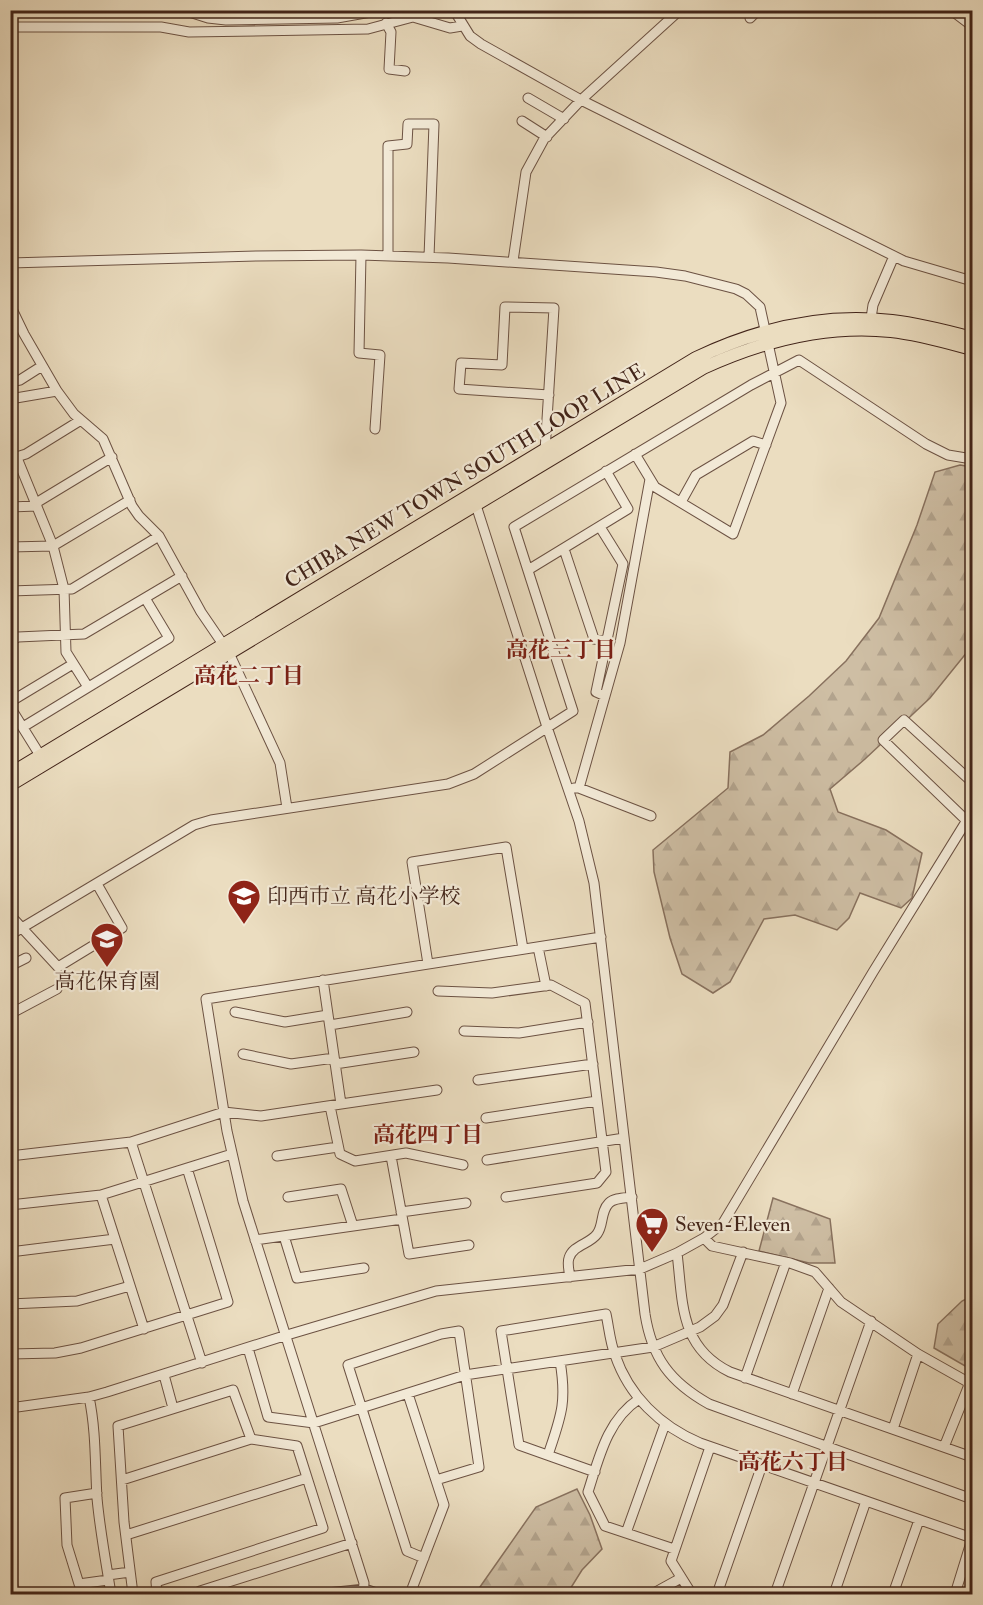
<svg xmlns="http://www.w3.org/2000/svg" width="983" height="1605" viewBox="0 0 983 1605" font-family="'IM FELL Double Pica','Noto Serif JP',serif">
  <defs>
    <pattern id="forest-firs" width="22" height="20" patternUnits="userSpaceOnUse" patternTransform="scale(1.5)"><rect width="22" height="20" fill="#cebea4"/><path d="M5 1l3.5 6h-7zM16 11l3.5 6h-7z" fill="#b2a38d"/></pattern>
  </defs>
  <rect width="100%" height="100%" fill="#ebddc0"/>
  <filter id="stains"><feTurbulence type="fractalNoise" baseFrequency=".00333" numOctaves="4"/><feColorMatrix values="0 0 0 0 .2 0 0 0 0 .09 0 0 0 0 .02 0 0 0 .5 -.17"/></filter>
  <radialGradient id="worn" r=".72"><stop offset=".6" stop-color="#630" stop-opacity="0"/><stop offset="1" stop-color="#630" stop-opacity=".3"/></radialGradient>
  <path fill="url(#forest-firs)" stroke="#88715e" stroke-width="1.5" d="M960 465 972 467V646L930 698 865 759 830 789 838 812 886 830 922 853 912 898 901 908 860 893 849 918 837 930 795 915 764 919 730 982 713 993 682 974 670 938 654 872 653 850 728 788 730 752 763 735 809 696 846 661 879 618 917 525 935 472Z
    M773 1198 830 1219 835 1263H809L759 1251Z
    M972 1296V1370L934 1348 938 1324 962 1301Z
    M577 1489 590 1515 602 1549 582 1570 567 1594H475L536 1507Z"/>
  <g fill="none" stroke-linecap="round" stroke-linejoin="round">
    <defs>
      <path id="minor" d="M183 10 208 18 226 20 337 18 382 10
        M454 10 470 36 481 44 581 100 904 261 972 281
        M951 10 972 26
        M750 18 758 10
        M386 23 391 32 389 69 405 71
        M10 27H161L189 32 368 29 413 17 450 28 462 26
        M528 98 564 119
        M522 121 547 137
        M361 255 359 353 380 355 375 429
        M388 256V146L407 144 408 124H434L429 257
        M513 261 526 172 544 139 581 100 680 10
        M10 263 256 256 361 255 448 258 656 272 685 276 736 289 746 294 760 307 781 403 733 534 655 487 635 454
        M10 305 24 334 57 391 74 414 103 439 132 506 139 516 159 536 201 612 229 653 280 763 287 808
        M870 325 873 305 894 256
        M10 382 20 380 42 366
        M10 399 57 391
        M10 450 17 458 53 546 64 589 66 652 88 687
        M545 451 554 308 505 307 502 365 461 363 459 389 549 395
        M13 458 26 454 81 420
        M474 499 547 727 579 821 594 883 645 1314C652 1358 670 1382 709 1404L972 1499
        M681 502 696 475 753 441 766 445
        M36 503 112 457
        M10 507 37 506
        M600 527 623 564 596 692 605 696
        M10 547 53 546 130 500
        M564 549 594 639 607 641
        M528 570 628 509 606 471
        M10 591 72 589 159 536
        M10 641 18 637 84 634 182 576
        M10 702 73 664
        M10 707 43 760
        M23 727 169 638 145 598
        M574 788H579L651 816
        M579 788 620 643 650 479
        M967 821 883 740 904 720 972 782
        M10 915 58 967 122 928 97 884
        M10 935 194 825 211 820 448 784 474 774 573 711 514 527 751 385 799 360 926 444 948 455 972 459
        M538 947 546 986
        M428 964 412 862 506 847 523 949
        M10 966 26 958
        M438 991 492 993 551 985 585 1003 606 1172 597 1183 506 1197
        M235 1012 285 1022 328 1015
        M10 1014 57 989
        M330 1025 407 1012
        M464 1031 519 1033 588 1022
        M243 1054 291 1064 334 1058
        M335 1064 414 1052
        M478 1080 593 1064
        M341 1104 437 1090
        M330 1106 340 1154 355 1161 406 1153 463 1165
        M486 1118 597 1101
        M131 1142 202 1363
        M10 1156 131 1142 224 1112 261 1116 341 1104 323 980
        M277 1156 338 1147
        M391 1156 409 1254 469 1245
        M487 1160 624 1138
        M101 1195 144 1329
        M288 1197 341 1189 353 1226
        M10 1205 101 1195 232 1154
        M401 1212 466 1203
        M284 1236 297 1278 364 1268
        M704 1238 712 1246 790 1263 815 1272 841 1302 918 1354 966 1381 972 1389
        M255 1240 402 1219
        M10 1252 115 1239
        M677 1253C683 1302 679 1347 730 1372L972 1457
        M570 1277C569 1271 567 1263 569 1258 573 1245 590 1244 597 1234 604 1225 600 1212 609 1203 614 1198 624 1198 632 1197
        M10 1304 77 1301 130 1286
        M248 1348 268 1417 314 1423 465 1375 653 1347 700 1327 715 1316 723 1305 743 1252
        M10 1354 55 1353 81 1348 228 1302 187 1168
        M164 1375 173 1408
        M745 1378 786 1262
        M408 1394 444 1505 410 1594
        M792 1394 829 1288
        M89 1397C96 1430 95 1464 97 1498 100 1531 106 1562 111 1594
        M639 1399C607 1420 599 1458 588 1492L605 1526 674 1549
        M10 1408 89 1397 107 1392 287 1335 436 1291 640 1269 677 1253 704 1238 723 1223 873 972 972 812
        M893 1429 918 1354
        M944 1447 969 1385
        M548 1455C561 1416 567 1403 560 1361
        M595 1472 519 1445 501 1331 606 1314C609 1328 610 1342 615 1355 629 1396 660 1426 700 1443L972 1538
        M122 1480 251 1439
        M97 1493 65 1498 67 1545 79 1584 108 1580
        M626 1533 665 1424
        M126 1535 307 1478
        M424 1558 407 1551 348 1365 441 1334 459 1331 479 1467 436 1480
        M10 1567 14 1594
        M108 1575 130 1572
        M133 1594 124 1522 118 1426 233 1390 251 1439 297 1446 323 1528 156 1582 157 1594
        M200 1594V1591L352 1543
        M318 1594 365 1589 379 1594
        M363 1594 364 1583 243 1201 227 1131 206 999 601 937
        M652 1594 681 1578
        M695 1594 691 1593 671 1561 710 1447
        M717 1594 762 1465
        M775 1594 871 1321
        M834 1594 866 1501
        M893 1594 919 1520
        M955 1594 972 1539"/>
      <path id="major" d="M10 774 696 358C757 329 824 313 892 321 919 324 946 331 972 338
        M10 785 703 368C762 341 826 324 891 331 919 334 946 342 972 349"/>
    </defs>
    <use href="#minor" stroke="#6c5243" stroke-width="11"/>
    <use href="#major" stroke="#422419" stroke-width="14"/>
    <use href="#minor" stroke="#f2e9d6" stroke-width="9"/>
    <use href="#major" stroke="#ebddc0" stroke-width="12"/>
  </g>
  <defs>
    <symbol id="school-pin" viewBox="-11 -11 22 30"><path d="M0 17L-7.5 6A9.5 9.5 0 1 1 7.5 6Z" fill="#8f2418" stroke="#f2e9d6"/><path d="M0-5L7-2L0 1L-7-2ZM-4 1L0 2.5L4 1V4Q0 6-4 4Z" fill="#fff"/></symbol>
    <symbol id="supermarket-pin" viewBox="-11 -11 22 30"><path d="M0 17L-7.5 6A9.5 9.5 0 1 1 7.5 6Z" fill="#8f2418" stroke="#f2e9d6"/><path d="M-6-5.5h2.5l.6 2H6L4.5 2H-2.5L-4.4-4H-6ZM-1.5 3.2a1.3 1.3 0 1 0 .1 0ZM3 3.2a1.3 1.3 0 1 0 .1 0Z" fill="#fff"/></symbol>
  </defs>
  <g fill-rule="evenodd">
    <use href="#school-pin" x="225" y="877" width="38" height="52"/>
    <use href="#school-pin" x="88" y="920" width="38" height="52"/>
    <use href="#supermarket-pin" x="633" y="1205" width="38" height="52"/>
  </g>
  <g text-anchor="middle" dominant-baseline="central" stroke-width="4.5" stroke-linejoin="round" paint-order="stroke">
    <g font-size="21" fill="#422419" stroke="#f2e9d6">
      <text transform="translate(465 476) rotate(-31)">CHIBA NEW TOWN SOUTH LOOP LINE</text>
    </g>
    <g font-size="21" fill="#422419" stroke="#f2e9d6" text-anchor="start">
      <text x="267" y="896">印西市立 高花小学校</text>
      <text x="107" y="981" text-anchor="middle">高花保育園</text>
      <text x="675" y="1224">Seven-Eleven</text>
    </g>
    <g font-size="22" font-weight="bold" fill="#7a1f14" stroke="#f2e9d6">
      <text x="561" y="650">高花三丁目</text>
      <text x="249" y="676">高花二丁目</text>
      <text x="428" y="1135">高花四丁目</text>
      <text x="793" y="1462">高花六丁目</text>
    </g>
  </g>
  <rect width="983" height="1605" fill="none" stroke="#ebddc0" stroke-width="36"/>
  <rect x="12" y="12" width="959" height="1581" fill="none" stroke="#422419" stroke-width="3"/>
  <rect x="18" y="18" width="947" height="1569" fill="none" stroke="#422419" stroke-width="1.5"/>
  <rect width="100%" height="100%" filter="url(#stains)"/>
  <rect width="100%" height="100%" fill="url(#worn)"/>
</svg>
